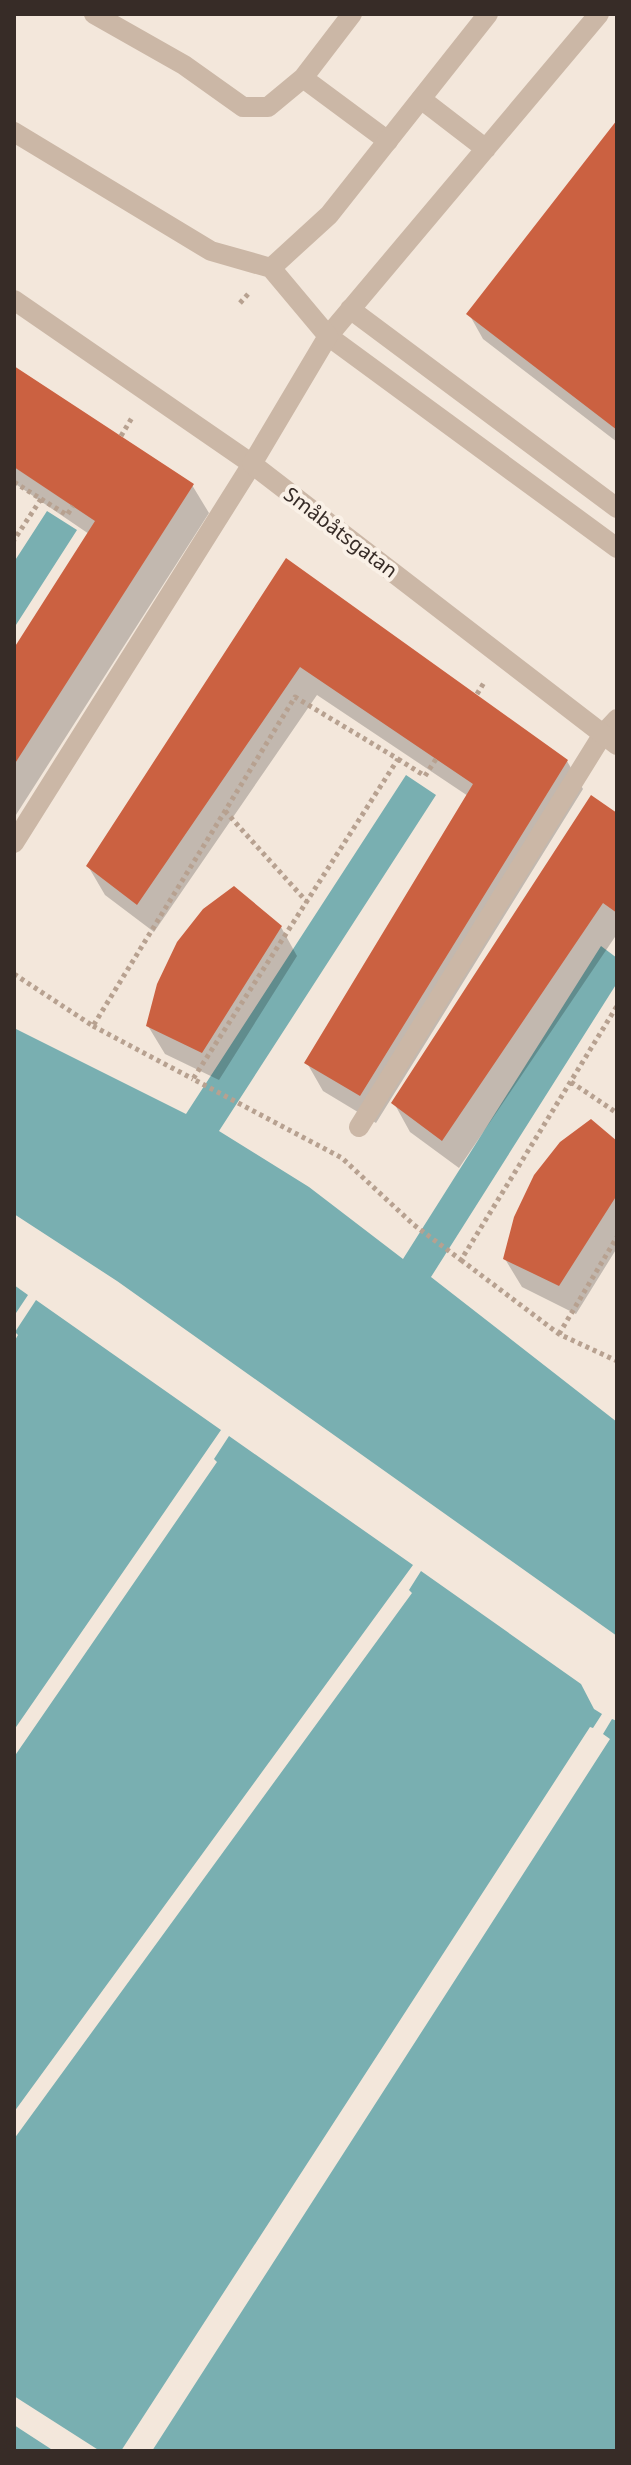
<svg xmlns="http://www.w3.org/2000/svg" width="631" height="2465" viewBox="0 0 631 2465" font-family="'Noto Sans',sans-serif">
  <rect width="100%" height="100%" fill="#f3e7db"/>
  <path fill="#79afb1" d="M47 511 77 530 14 628V562Z
    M406 775 436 795 219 1131 309 1187 403 1259 601 946 617 958V983L431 1277 617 1422V2451H14V1028L186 1114Z"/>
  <path fill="#f3e7db" d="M14 1214 117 1281 617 1636V1721L612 1719 603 1734 610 1739 152 2451H121L590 1727 593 1728 602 1714 594 1709 581 1684 421 1571 409 1590 412 1593 14 2139V2112L413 1565 229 1436 214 1459 217 1462 14 1757V1730L221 1430 36 1300 15 1332 18 1335 14 1342V1316L28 1295 14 1285Z
    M14 2396 100 2451H54L14 2425Z"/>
  <path fill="#0003" d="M617 123V442L483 339 469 314Z
    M14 368 192 485 209 513 14 818V652L89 534 14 483Z
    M286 561 567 761 583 789 376 1123 323 1091 307 1063 468 796 317 695 154 932 105 895 88 866Z
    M617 816V934L459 1168 410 1132 394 1103Z
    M281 927 297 956 219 1080 165 1054 148 1026Z
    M617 1143V1248L576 1314 522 1287 505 1259Z"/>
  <path fill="#cb6141" d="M617 120V430L466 314Z
    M14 366 194 484 14 765V648L95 521 14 467Z
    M286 558 568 760 360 1096 304 1063 473 784 300 667 137 905 86 866Z
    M591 795 617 813V913L603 903 442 1141 391 1103Z
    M234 886 282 926 202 1053 146 1026 157 984 177 942 203 909Z
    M591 1119 617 1141V1195L559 1286 503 1259 514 1217 534 1175 560 1142Z"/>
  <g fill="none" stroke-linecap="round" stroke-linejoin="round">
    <path stroke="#b7a190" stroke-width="5" stroke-dasharray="4 4" stroke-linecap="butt" d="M240 303 249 293
      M121 436 133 416
      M14 482 41 499 14 540
      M41 499 67 515 73 506
      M477 694 485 681
      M398 759 425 776 436 759
      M225 811 307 902
      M14 974 93 1026 295 697 398 759 193 1079 342 1158 414 1225 461 1260 617 1006
      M93 1026 193 1079
      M571 1082 617 1113
      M461 1260 559 1334 617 1361
      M559 1334 617 1237"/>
    <path stroke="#cbb7a6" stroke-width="20" d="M94 14 184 65 243 107H268L303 78 352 14
      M599 14 328 336 617 548
      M303 78 388 141
      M421 99 486 149
      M14 300 252 464 14 843
      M350 309 617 508
      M359 1127 603 734 617 719"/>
    <path stroke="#cbb7a6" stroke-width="20" d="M14 132 211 251 271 268 329 215 488 14
      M271 268 328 336 252 464 617 745"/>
  </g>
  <g text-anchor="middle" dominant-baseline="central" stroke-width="8" stroke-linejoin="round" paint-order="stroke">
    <g font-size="20" fill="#372c27" stroke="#faf1e7">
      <text transform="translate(341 532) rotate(37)">Småbåtsgatan</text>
    </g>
  </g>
  <rect width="631" height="2465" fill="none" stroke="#372c27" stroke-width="32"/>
</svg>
